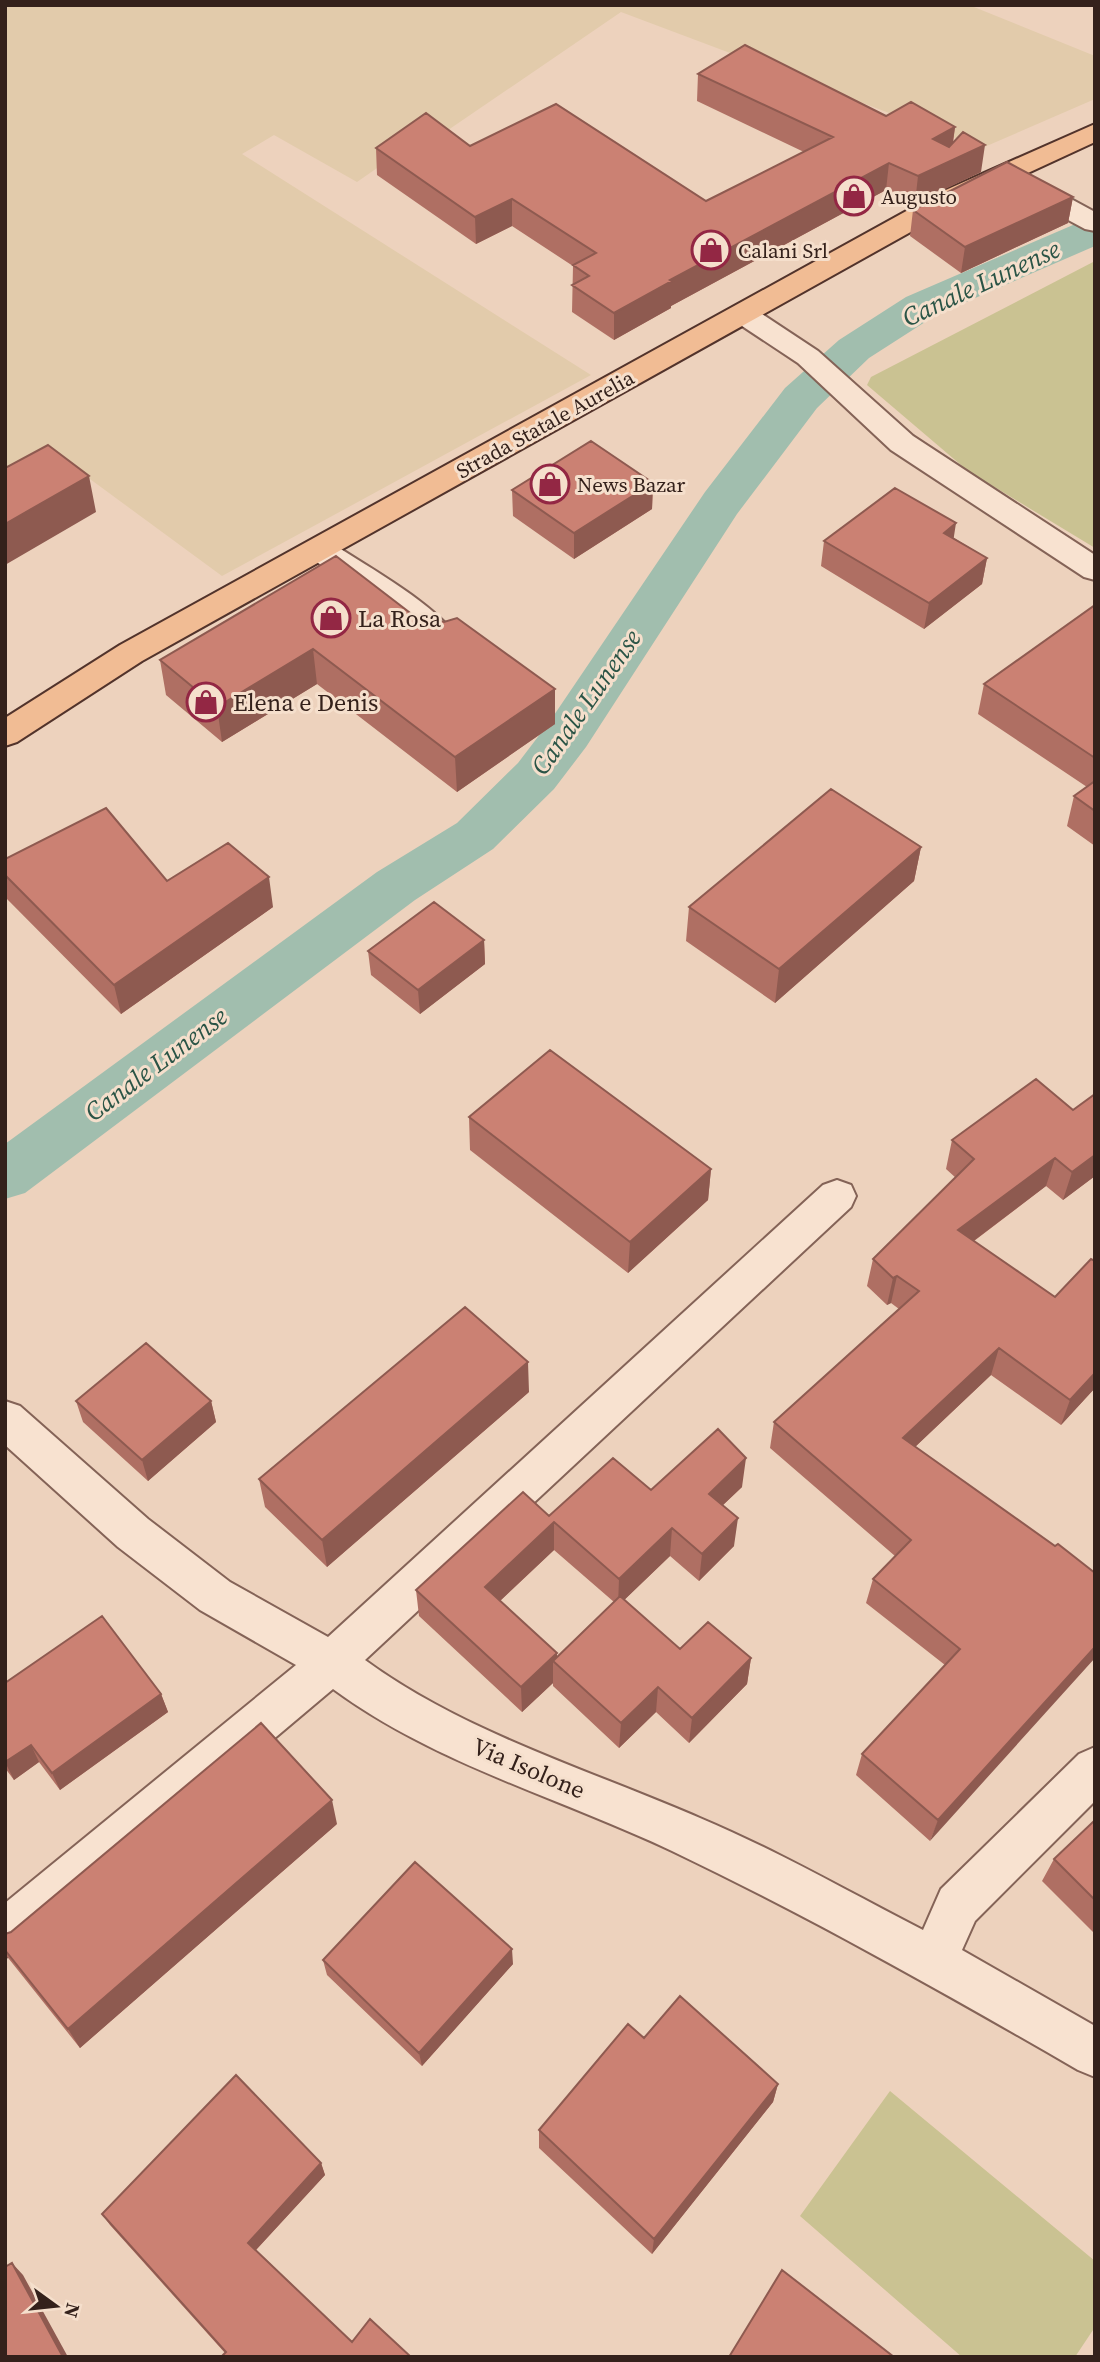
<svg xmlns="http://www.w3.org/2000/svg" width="1100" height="2362" viewBox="0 0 1100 2362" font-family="'Source Serif 4',serif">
  <rect width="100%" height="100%" fill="#edd2bd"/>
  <path fill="#e2cbab" d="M5 5H969L1095 56V99L982 148 621 12 432 141 423 136 357 182 274 135 242 154 591 375 222 576 60 457 5 487Z"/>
  <path fill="#cac292" d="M1095 261V548L968 471 867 385 871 377Z
    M890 2091 1095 2261V2327L1075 2357H962L800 2216Z"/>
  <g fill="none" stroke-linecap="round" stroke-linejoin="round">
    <path fill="#a1beae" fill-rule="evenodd" d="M1095 219V246L936 315 869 358 817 408 737 514 586 747 554 789 493 849 415 900 25 1193 5 1199V1144L377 872 457 823 518 763 550 721 705 492 785 388 839 340 906 297 1080 222Z"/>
    <defs>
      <path id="minor" d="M1026 178 1036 180 1095 212V231L1085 229 1016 192 1012 186 1016 180Z
        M743 305 753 308 818 351 913 436 1095 555V580L1084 577 891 450 798 363 733 320 729 314 733 308Z
        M319 539 330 542C369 568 439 605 462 644L457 652 446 655 435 652 408 625 308 556 303 549 308 542Z
        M837 1180 851 1185 856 1196 851 1207 365 1660C465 1733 587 1769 700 1818 776 1850 849 1892 923 1930L941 1889 1079 1754 1095 1747V1801L975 1921 962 1950 1095 2026V2077L1078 2070C945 1993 810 1917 672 1851 558 1797 435 1764 333 1689L22 1951 5 1957V1903L296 1665 200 1610 118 1547 5 1445V1401L20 1406 148 1519 230 1582 328 1637 823 1185Z"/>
      <path id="major" d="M1095 124V142L959 205 142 661 17 742 5 746V718L120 645 939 193Z"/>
    </defs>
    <use href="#minor" stroke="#846357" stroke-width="4"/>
    <use href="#major" stroke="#52332b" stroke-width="4"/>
    <use href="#minor" fill="#f8e2d0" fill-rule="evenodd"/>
    <use href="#major" fill="#f1bc94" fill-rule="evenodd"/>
  </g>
  <path fill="#af6f63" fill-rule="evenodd" d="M698 74 886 116 955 127 953 143 981 172 915 203 886 190 671 306V308L614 340 572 312 573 266 512 226 476 244 377 175 376 148 470 146 706 201 804 152 697 101Z
    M1073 197 1068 223 961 273 910 236 913 210Z
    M653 483 652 509 574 559 513 516 512 490Z
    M954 538 987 558 982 584 924 629 821 566 824 541Z
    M1095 605V846L1067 826 1074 796 1087 787 978 714 984 684Z
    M422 622 555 689V724L457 792 317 684 222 742 166 695 160 660Z
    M921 847 914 881 775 1003 686 941 689 907Z
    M5 859 167 881 273 907 121 1014 5 897Z
    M484 940 485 964 420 1014 371 975 368 951Z
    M1095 1094V1176L1063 1200 1046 1186 974 1241 1095 1388 1061 1425 991 1375 915 1447 1055 1546 930 1841 856 1775 862 1754 945 1665 866 1603 873 1579 895 1556 770 1448 774 1422 899 1309 891 1303 887 1305 867 1286 873 1259 956 1178 946 1169 952 1140 1073 1110Z
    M469 1117 711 1169 708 1200 628 1273 470 1150Z
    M529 1392 327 1567 265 1507 259 1479Z
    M76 1401H211L216 1422 148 1481 83 1422Z
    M742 1487 723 1505 734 1546 699 1581 670 1556 624 1600 680 1649 751 1658 747 1684 689 1743 656 1712 619 1748 553 1686V1683L522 1712 419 1616 416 1590 549 1516 651 1490ZM554 1550 614 1602 557 1657V1653L500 1601Z
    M5 1683 161 1694 168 1712 60 1790 39 1762 14 1780 5 1768Z
    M1095 1820V1934L1042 1881 1054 1859Z
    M337 1824 80 2048 5 1954V1950Z
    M323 1960 513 1964 422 2066 327 1975Z
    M644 2038 778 2084 773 2102 652 2254 539 2148V2130Z
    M321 2163 325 2175 256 2250 352 2342 225 2353 110 2225 102 2214Z"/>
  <path fill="#8e5a50" d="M955 127 951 155 933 139Z
    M985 145 981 172 915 203 918 176Z
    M889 163 886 190 671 306V308L614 340V313L670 280Z
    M1073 197 1068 223 961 273 965 247Z
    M512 199V226L476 244 475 217Z
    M89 476 96 512 5 565V524Z
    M653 483 652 509 574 559V533Z
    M956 523 952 549 944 533Z
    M987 558 982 584 924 629 929 603Z
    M313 649 317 684 222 742 217 707Z
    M555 689V724L457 792 455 757Z
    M921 847 914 881 775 1003 779 969Z
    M269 877 273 907 121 1014 114 985Z
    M484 940 485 964 420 1014 418 990Z
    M1095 1155V1176L1063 1200 1072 1172Z
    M1055 1158 1046 1186 951 1258 958 1230Z
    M711 1169 708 1200 628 1273 630 1242Z
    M897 1276 891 1303 887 1305 893 1278Z
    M999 1348 991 1375 897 1464 903 1438Z
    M528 1362 529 1392 327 1567 322 1540Z
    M1095 1373V1388L1061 1425 1070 1400Z
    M211 1401 216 1422 148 1481 142 1460Z
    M746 1458 742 1487 705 1522 709 1494Z
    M738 1518 734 1546 699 1581 702 1554Z
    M554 1522V1550L486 1614 485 1587Z
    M672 1528 670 1556 618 1606 619 1579Z
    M1095 1647V1658L930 1841 938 1820Z
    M557 1653V1665L553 1661V1683L522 1712 521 1687Z
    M751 1658 747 1684 689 1743 692 1718Z
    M658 1687 656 1712 619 1748 621 1723Z
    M161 1694 168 1712 60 1790 52 1773Z
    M31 1745 39 1762 14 1780 5 1762Z
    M332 1800 337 1824 80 2048 68 2029Z
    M512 1949 513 1964 422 2066 419 2053Z
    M778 2084 773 2102 652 2254 654 2239Z
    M321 2163 325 2175 253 2253 248 2243Z
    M12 2263 23 2275 68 2357H63Z"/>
  <path fill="#cb8173" stroke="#8e5a50" stroke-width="2" d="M745 45 886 116 911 102 955 127 933 139 949 147 963 132 985 145 918 176 889 163 670 280 672 281 614 313 572 285 589 276 573 265 596 253 512 199 475 217 376 148 426 113 470 146 556 104 706 201 833 137 698 74Z
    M1007 162 1073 197 965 247 913 210Z
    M591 441 653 483 574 533 512 490Z
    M48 445 89 476 5 524V468Z
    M895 488 956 523 944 533 987 558 929 603 824 541Z
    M336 556 422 622 430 617 444 622 457 618 555 689 455 757 313 649 217 707 160 660Z
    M1095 605V758L984 684Z
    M1095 781V811L1074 796Z
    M831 789 921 847 779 969 689 907Z
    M106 808 167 881 228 843 269 877 114 985 5 875V859Z
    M434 902 484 940 418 990 368 951Z
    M550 1050 711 1169 630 1242 469 1117Z
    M1036 1079 1073 1110 1095 1094V1155L1072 1172 1055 1158 958 1230 1055 1297 1091 1259 1095 1261V1373L1070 1400 999 1348 903 1438 1055 1546 1058 1544 1095 1573V1647L938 1820 862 1754 960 1649 873 1579 911 1540 774 1422 919 1291 897 1276 893 1278 873 1259 974 1159 952 1140Z
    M465 1307 528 1362 322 1540 259 1479Z
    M146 1343 211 1401 142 1460 76 1401Z
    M718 1429 746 1458 709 1494 738 1518 702 1554 672 1528 619 1579 554 1522 485 1587 557 1653 521 1687 416 1590 523 1492 549 1516 613 1458 651 1490Z
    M620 1596 680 1649 708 1622 751 1658 692 1718 658 1687 621 1723 553 1661Z
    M102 1616 161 1694 52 1773 31 1745 5 1762V1683Z
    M261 1723 332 1800 68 2029 5 1950V1934L11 1932Z
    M1095 1820V1900L1054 1859Z
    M415 1862 512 1949 419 2053 323 1960Z
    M680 1996 778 2084 654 2239 539 2130 628 2024 644 2038Z
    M236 2075 321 2163 248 2243 352 2342 370 2319 411 2357H221L226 2352 102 2214Z
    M12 2263 63 2357H5V2267Z
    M782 2270 894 2357H729Z"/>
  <defs>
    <symbol id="shop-ring" viewBox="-11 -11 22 22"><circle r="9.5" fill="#f5dfcc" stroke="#932744" stroke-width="1.5"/><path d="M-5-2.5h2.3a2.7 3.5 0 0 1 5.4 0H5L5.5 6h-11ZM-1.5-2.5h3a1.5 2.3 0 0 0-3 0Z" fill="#932744"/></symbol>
  </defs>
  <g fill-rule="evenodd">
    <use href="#shop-ring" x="832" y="174" width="44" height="44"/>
    <use href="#shop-ring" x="689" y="228" width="44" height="44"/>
    <use href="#shop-ring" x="528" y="462" width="44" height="44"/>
    <use href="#shop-ring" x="309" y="596" width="44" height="44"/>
    <use href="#shop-ring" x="184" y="680" width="44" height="44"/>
  </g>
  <g text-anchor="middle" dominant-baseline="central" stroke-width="6" stroke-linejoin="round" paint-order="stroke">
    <g font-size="21" fill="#34211b" stroke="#f5dfcc" text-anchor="start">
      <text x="881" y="196">Augusto</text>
      <text x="738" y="250">Calani Srl</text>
      <text x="577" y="484">News Bazar</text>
    </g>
    <g font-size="21" fill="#34211b" stroke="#f5dfcc">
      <text transform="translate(545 424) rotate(-29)">Strada Statale Aurelia</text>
    </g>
    <g font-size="24" fill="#34211b" stroke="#f5dfcc" text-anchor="start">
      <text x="358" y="618">La Rosa</text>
      <text x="233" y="702">Elena e Denis</text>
    </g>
    <g font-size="24" fill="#34211b" stroke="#f5dfcc">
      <text transform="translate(529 1768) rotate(23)">Via Isolone</text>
    </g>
    <g font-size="26" font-style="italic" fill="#2a5446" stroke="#f5dfcc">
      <text transform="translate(981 283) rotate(-25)">Canale Lunense</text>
      <text transform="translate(586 702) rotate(-55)">Canale Lunense</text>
      <text transform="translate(156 1064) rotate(-37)">Canale Lunense</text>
    </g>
  </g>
  <rect width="1100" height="2362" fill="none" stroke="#34211b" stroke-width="14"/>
  <g transform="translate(56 2306) rotate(105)" stroke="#f5dfcc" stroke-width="5" paint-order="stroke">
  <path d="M0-5L12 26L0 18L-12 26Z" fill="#34211b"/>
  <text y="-10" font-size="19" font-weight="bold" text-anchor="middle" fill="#34211b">N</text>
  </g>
</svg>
